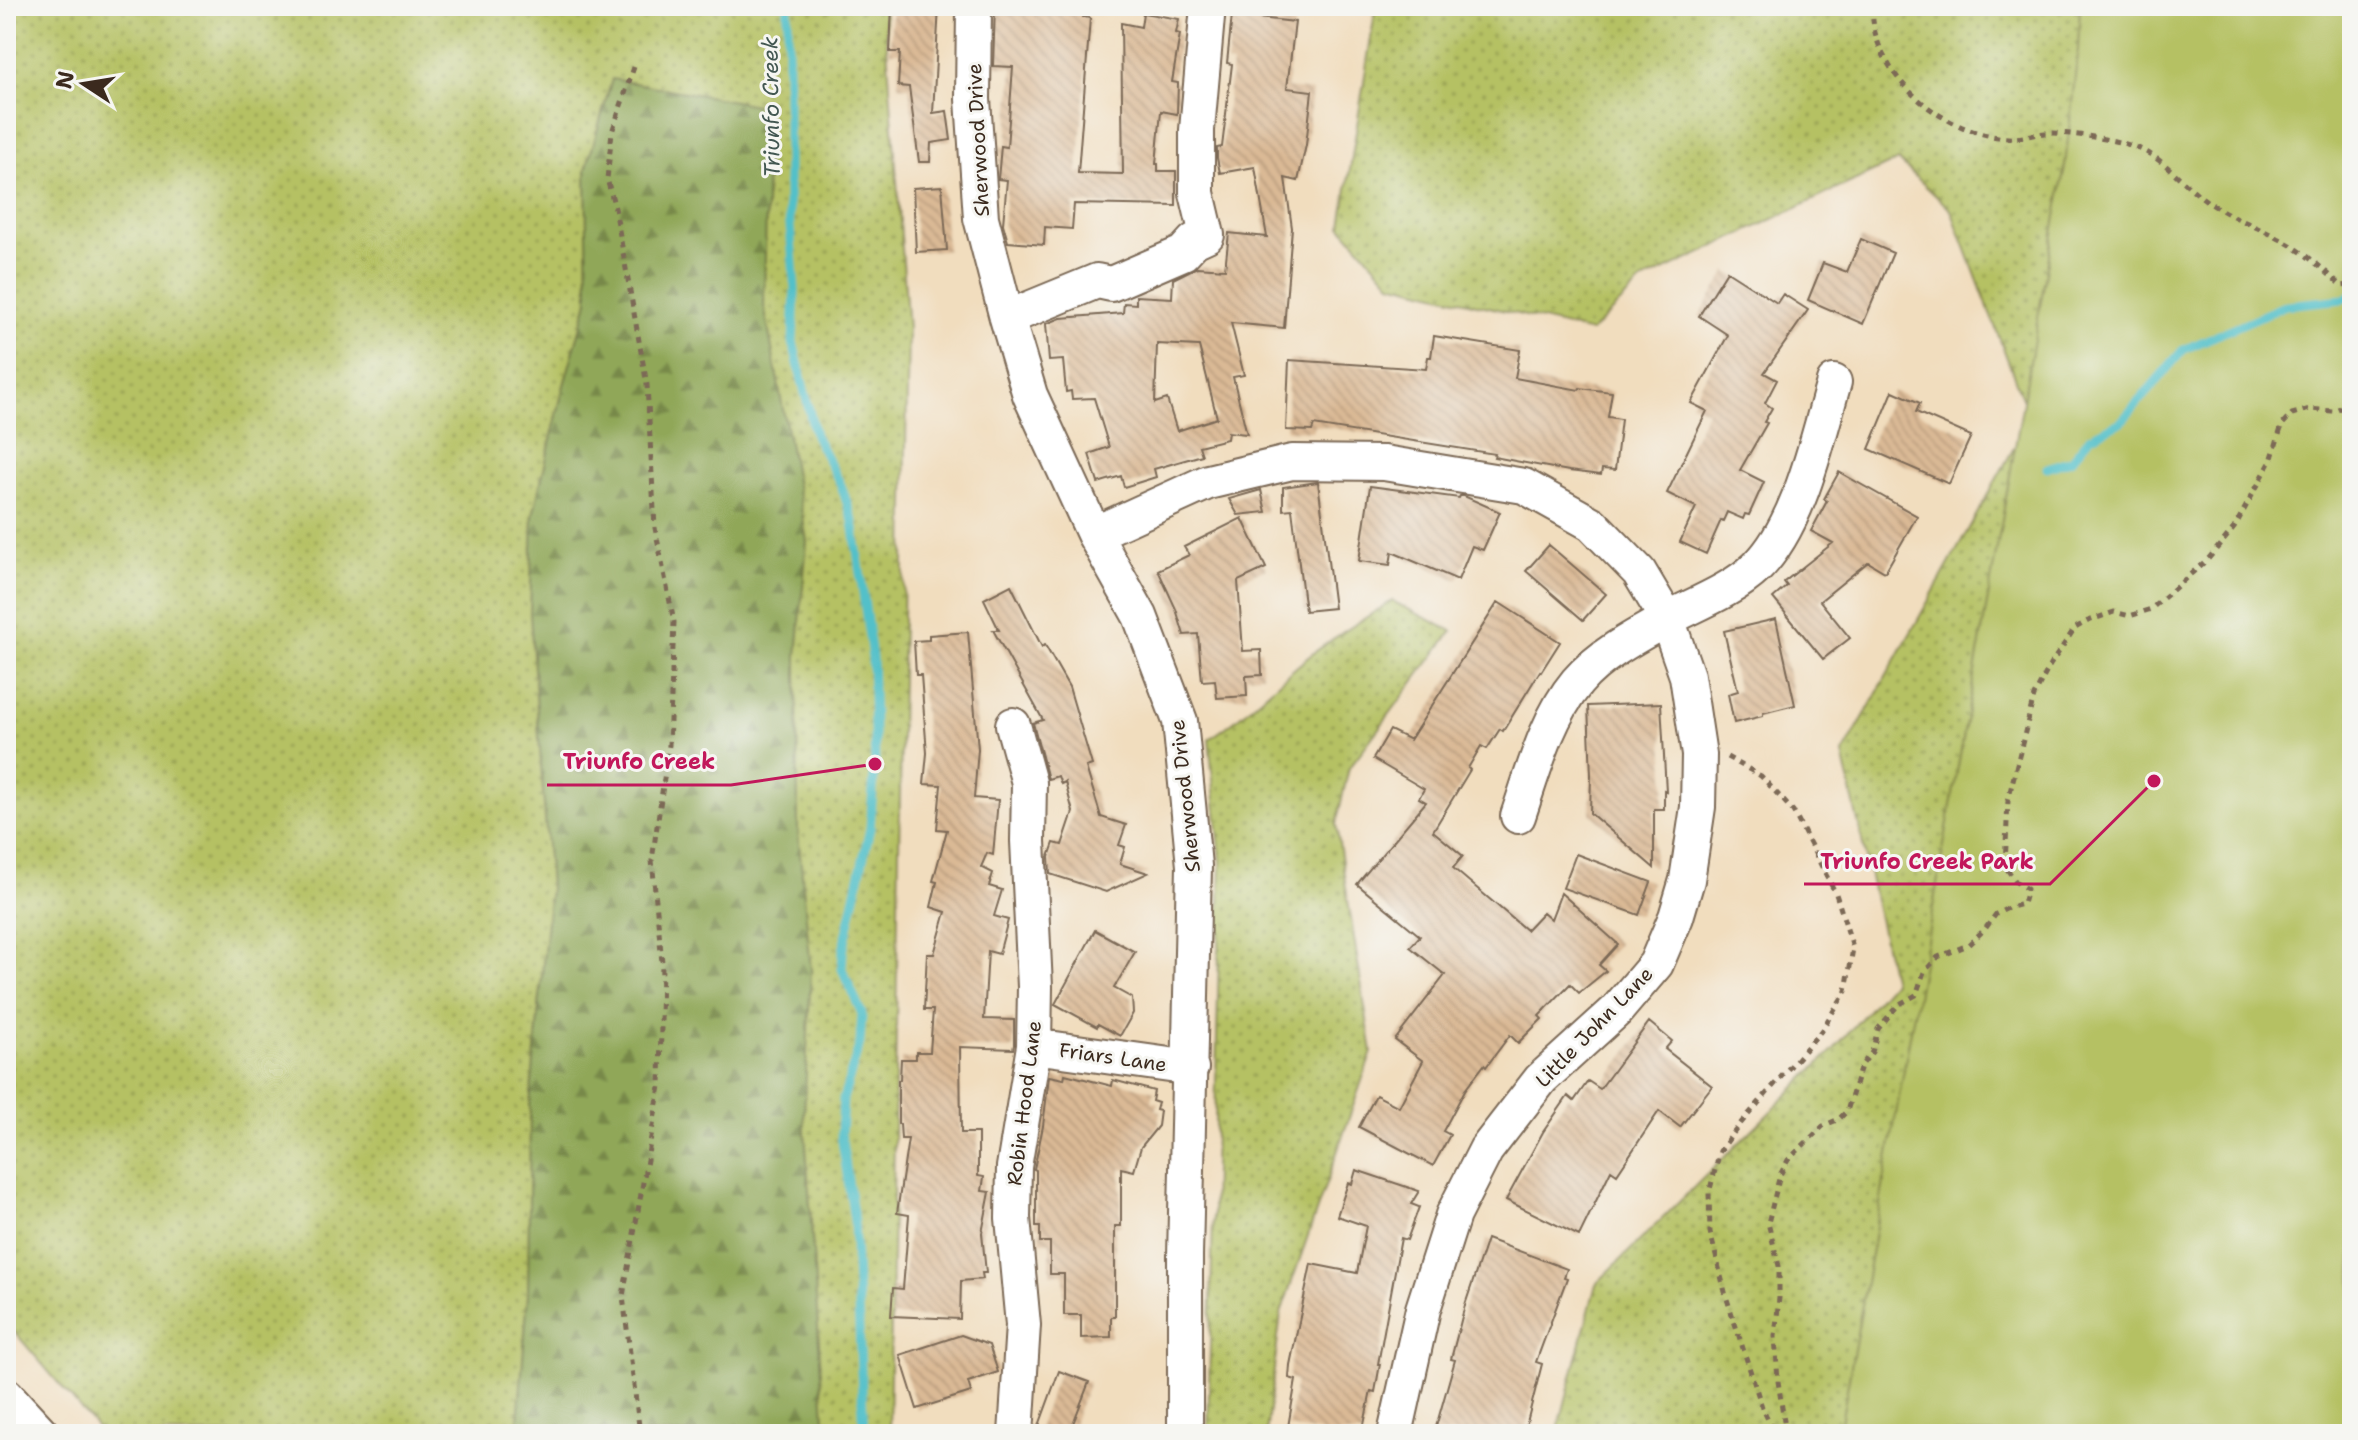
<svg xmlns="http://www.w3.org/2000/svg" width="2358" height="1440" viewBox="0 0 2358 1440" font-family="'Shantell Sans',sans-serif">
  <defs>
    <pattern id="grass-dots" width="8" height="8" patternUnits="userSpaceOnUse" patternTransform="scale(2)"><rect width="8" height="8" fill="#b5c163"/><path d="M2 2h.1M6 6h.1" fill="none" stroke="#949d51" stroke-width="1.8" stroke-linecap="round"/></pattern>
    <pattern id="forest-firs" width="22" height="20" patternUnits="userSpaceOnUse" patternTransform="scale(2)"><rect width="22" height="20" fill="#90a759"/><path d="M5 1l3.5 6h-7zM16 11l3.5 6h-7z" fill="#778849"/></pattern>
    <pattern id="building-back-hatch" width="6" height="6" patternUnits="userSpaceOnUse" patternTransform="scale(2)"><rect width="6" height="6" fill="#dab995"/><path d="M-1 5l2 2M0 0l6 6M5-1l2 2" fill="none" stroke="#bc9f80"/></pattern>
  </defs>
  <rect width="100%" height="100%" fill="#f6f6f2"/>
  <filter id="ink" filterUnits="userSpaceOnUse"><feTurbulence type="fractalNoise" baseFrequency=".0125" numOctaves="2"/><feDisplacementMap in="SourceGraphic" scale="16" xChannelSelector="R" yChannelSelector="G"/><feConvolveMatrix kernelMatrix="1 2 1 2 8 2 1 2 1" color-interpolation-filters="sRGB"/></filter>
  <filter id="wash" filterUnits="userSpaceOnUse"><feTurbulence type="fractalNoise" baseFrequency=".006" numOctaves="4" result="noise"/><feDisplacementMap in="SourceGraphic" scale="32" xChannelSelector="R" yChannelSelector="G"/><feGaussianBlur stdDeviation="1.8" result="paint"/><feColorMatrix in="noise" values="0 0 0 0 0 0 0 0 0 0 0 0 0 0 0 0 0 1.4 0 .05"/><feComposite in="paint" operator="in"/></filter>
  <g filter="url(#wash)">
    <rect width="100%" height="100%" fill="#f1ddbe"/>
    <path fill="url(#grass-dots)" stroke="#787640" stroke-width="2" d="M6 6H884L908 329 889 1434H102L6 1322Z
      M1376 6H2352V1434H1557L1596 1284 1834 1049 1893 982 1843 754 2030 419 1951 210 1898 160 1642 281 1591 332 1391 283 1341 226Z
      M1392 601 1452 631 1349 768 1336 824 1372 1052 1281 1313 1266 1434H1208L1221 862 1209 739C1242 718 1265 693 1295 668 1325 642 1359 622 1392 601Z"/>
    <path fill="url(#forest-firs)" stroke="#66683c" stroke-width="2" d="M612 79 768 107 764 305 807 541 797 657 798 832 811 970 804 1115 825 1434H524L518 1422 528 1294 530 1105 550 887 530 614 533 515 564 385 588 301 586 170Z"/>
    <path fill="#b5c163" stroke="#787640" stroke-width="2" d="M2080 6H2352V1434H1839L2065 166 2078 49Z"/>
    <g fill="none" stroke-linecap="round" stroke-linejoin="round">
      <path stroke="#52c0c9" stroke-width="9" d="M788 6V201L795 289 793 342 815 435 841 485 853 521 872 658 875 764 870 828 843 951 842 969 862 1014 860 1043 843 1099 841 1134 854 1220 864 1434
        M2047 468 2071 460 2090 437 2121 422 2183 350 2286 305 2344 299 2352 295"/>
    </g>
    <g id="blocks">
      <path fill="url(#building-back-hatch)" fill-rule="evenodd" d="M892 6H939L933 113 947 111 951 140 931 143 930 162H919L909 87 898 86 900 52H890Z
        M995 6H1085L1083 17 1090 18 1078 173 1123 174 1121 23 1141 27 1143 13 1179 19 1176 33 1180 34 1172 82 1178 83 1177 114 1161 111 1156 164H1158V171H1176V206L1074 204 1072 229 1045 227 1044 245 1008 242 1003 224 1007 180 998 179 1001 146 1007 147 1013 67 993 66Z
        M1232 15 1295 22 1287 88 1312 91 1306 145 1298 181 1285 178 1292 228 1284 328 1231 323 1244 375 1233 377 1247 434 1228 432 1227 439 1199 446 1202 455 1154 469 1156 477 1124 487 1121 476 1098 483 1089 454 1109 447 1094 398 1072 399 1071 391 1066 392 1063 360 1049 361 1046 324 1061 318 1123 313 1124 303 1136 304V296L1172 298 1173 279 1197 267 1225 269 1229 233 1267 237 1255 167 1220 173 1217 158V148L1222 147 1232 64 1227 63ZM1157 344 1199 346 1217 418 1177 431 1167 399 1155 403Z
        M942 186 947 250 916 252 913 188Z
        M1861 239 1893 253 1863 324 1808 300 1823 263 1847 272Z
        M1727 271 1777 303 1783 294 1808 310 1764 373 1777 380 1765 403 1772 408 1764 422 1767 423 1740 470 1764 482 1749 515 1745 514 1743 519 1727 512 1723 521 1721 520 1706 554 1680 542 1696 507 1667 493 1707 411 1691 403 1728 335 1699 316Z
        M1434 336 1520 350 1515 378 1579 390 1580 388 1612 392 1608 417 1621 419 1615 470 1602 469 1601 475 1569 471 1494 457 1495 454 1314 425 1312 431 1286 430 1289 360 1426 369 1428 357H1431Z
        M1893 391 1920 403 1916 412 1971 436 1949 484 1869 449Z
        M1839 472 1917 516 1885 572 1868 562 1820 601 1850 638 1823 659 1773 598 1787 586 1784 582 1833 543 1811 531 1827 501 1824 499Z
        M1318 482 1334 608 1305 611 1292 509 1283 510V487Z
        M1370 486 1459 498 1460 496H1464L1500 512 1483 550 1472 546 1458 580 1392 552 1390 565 1359 561Z
        M1261 490 1266 512 1238 515 1229 499Z
        M1242 518 1266 568 1238 581 1243 651 1261 650 1262 675 1246 676 1247 696 1217 698 1215 680 1202 681 1198 634 1184 635 1176 609 1158 570 1189 555 1184 547Z
        M1549 545 1606 594 1583 620 1526 571Z
        M1011 585 1042 647 1045 645 1069 687 1092 765 1086 767 1101 817 1126 825 1119 845 1125 847 1120 864 1148 873 1106 892 1050 874 1049 857 1054 843 1062 845 1073 812 1065 782 1061 784 1058 776 1048 779 1033 723 1043 720 993 630H999L984 599Z
        M1498 602 1560 642 1541 672 1540 671 1503 731 1500 729 1487 749 1481 746 1468 768 1470 770 1433 831 1463 856 1453 868 1526 930 1543 912 1551 919 1561 893 1618 944 1599 965 1606 971 1579 993 1570 984 1539 1016 1542 1019 1518 1043 1510 1035 1486 1067 1484 1065 1465 1090 1443 1131 1450 1135 1433 1166 1359 1127 1376 1095 1399 1107 1423 1061 1395 1040 1445 975 1410 947 1420 936 1357 884 1426 802 1419 798 1424 789 1373 759 1390 730 1410 740Z
        M1776 619 1795 705 1763 713V716L1734 723 1728 694 1738 691 1724 631Z
        M968 632 978 749 974 798 998 800 993 855 987 853 981 867 993 873 989 886 1002 890 994 916 1008 920 999 954 988 951 984 1019 1014 1020V1045L1013 1049 960 1047 961 1133H978V1176L984 1177 982 1191 990 1192 982 1233 986 1273H982L983 1279 961 1281 960 1319 891 1316 893 1288 903 1289 909 1215 897 1213 908 1139H901L900 1124H898V1080H900L901 1059H916V1052H930L933 1010H924L927 954H934L946 912 931 907 937 882 933 881 947 830 937 829 941 785 924 784 927 753 921 675H916L914 641 929 640V635Z
        M1661 703 1666 791 1664 790V809H1654V868L1590 813 1591 775 1588 706Z
        M1576 854 1651 882 1639 915 1563 888Z
        M1095 930 1135 952 1114 988 1132 998 1133 1013 1120 1036 1098 1024 1097 1027 1055 1004Z
        M1649 1022 1672 1041 1665 1049 1712 1086 1680 1127 1659 1111 1617 1174 1611 1170 1579 1236 1506 1200 1543 1132 1568 1096 1574 1101 1588 1081 1600 1089Z
        M1065 1074 1112 1086 1113 1080 1154 1091 1152 1101 1158 1103 1156 1110 1160 1111 1158 1126 1141 1147 1134 1171 1121 1168V1226H1115V1317H1111V1337L1081 1338V1315H1064V1274H1050V1242H1040V1227H1036V1170L1034 1169 1043 1126 1049 1076 1064 1079Z
        M1356 1170 1419 1191 1411 1204 1419 1207 1407 1240 1401 1238 1378 1364H1380L1375 1392 1371 1391 1362 1434H1329L1288 1427 1296 1380 1289 1378 1290 1365 1311 1264 1357 1273 1366 1226 1337 1216 1348 1183 1352 1184Z
        M1487 1239 1567 1269 1564 1277 1567 1278 1536 1362 1542 1364 1524 1434H1434L1455 1360 1451 1359 1465 1305Z
        M961 1335 989 1345 998 1372 968 1382 971 1392 917 1409 900 1355Z
        M1059 1371 1089 1382 1069 1434H1036Z"/>
    </g>
  </g>
  <g filter="url(#ink)">
    <use href="#blocks" fill-opacity="0" stroke="#7b6956" stroke-width="2"/>
    <g fill="none" stroke-linecap="round" stroke-linejoin="round">
      <defs>
        <path id="minor" d="M974 6 973 99 981 218 1007 318 1030 395 1094 534 1140 616 1180 721 1194 866 1185 1256V1434
          M1007 318 1097 281 1111 284 1183 253 1194 241 1207 235 1197 193V130L1208 6
          M1094 534 1208 482 1292 462 1384 463 1524 486 1592 524 1639 572 1667 619 1687 676 1699 755 1698 807 1687 880 1676 917 1656 964 1616 1011 1541 1079 1486 1150 1453 1215 1423 1309 1395 1434
          M1013 725 1029 783 1028 841 1035 987 1034 1046 1014 1167 1013 1218 1023 1325 1016 1434
          M1518 816C1533 772 1547 718 1577 682 1600 655 1636 636 1667 619 1696 604 1733 590 1757 567 1800 524 1817 440 1834 382
          M1034 1046 1191 1068
          M6 1395 42 1434"/>
      </defs>
      <use href="#minor" stroke="#7b6956" stroke-width="38"/>
      <path stroke="#7b6956" stroke-width="5" stroke-dasharray="6 6" stroke-linecap="butt" d="M1873 6C1871 31 1880 53 1895 74 1921 109 1963 135 2008 138 2020 139 2033 134 2045 133 2067 132 2115 139 2135 147 2166 158 2185 188 2213 205 2239 221 2268 231 2294 247 2311 258 2327 273 2342 286L2352 285
        M634 67 612 132 607 179 615 208 647 385 655 528 674 622 669 745 652 860 662 962 660 1086 623 1296 640 1434
        M1727 757 1761 776 1793 811 1836 894 1853 948 1846 991 1821 1031 1741 1123 1720 1151 1709 1193 1710 1232 1726 1296 1762 1407 1775 1434
        M1786 1434 1778 1381 1775 1336 1779 1298V1266L1768 1223 1780 1175 1788 1160 1823 1126 1839 1119 1847 1111 1861 1066 1872 1052 1878 1029 1898 1005 1916 995 1924 972 1938 957 1968 945 1985 929 1996 914 2010 907 2023 904 2027 889 2016 882 2005 866 2008 800 2034 696 2050 665 2075 628 2088 621 2114 612 2130 616 2151 609 2209 558 2234 528 2271 461 2282 425 2292 414 2310 409 2333 411 2352 403"/>
      <use href="#minor" stroke="#fff" stroke-width="34"/>
    </g>
  </g>
  <g text-anchor="middle" dominant-baseline="central" stroke-width="6" stroke-linejoin="round" paint-order="stroke">
    <g font-size="20" fill="#3b2a1e" stroke="#f6f6f2">
      <text transform="translate(978 140) rotate(-93)">Sherwood Drive</text>
      <text transform="translate(1185 796) rotate(-96)">Sherwood Drive</text>
      <text transform="translate(1594 1027) rotate(-46)">Little John Lane</text>
      <text transform="translate(1113 1057) rotate(8)">Friars Lane</text>
      <text transform="translate(1024 1103) rotate(-83)">Robin Hood Lane</text>
    </g>
    <g font-size="22" font-style="italic" fill="#425751" stroke="#f6f6f2">
      <text transform="translate(771 107) rotate(-91)">Triunfo Creek</text>
    </g>
  </g>
  <path fill="none" stroke="#c2185b" stroke-width="3" d="M875 764L731 785H547M2154 781L2050 884H1804"/>
  <g fill="#c2185b" stroke="#f6f6f2" stroke-width="3">
    <circle cx="875" cy="764" r="8"/>
    <circle cx="2154" cy="781" r="8"/>
  </g>
  <g font-size="22" text-anchor="middle" font-weight="bold" fill="#c2185b" stroke="#f6f6f2" stroke-width="6" stroke-linejoin="round" paint-order="stroke">
    <text x="639" y="769">Triunfo Creek</text>
    <text x="1927" y="869">Triunfo Creek Park</text>
  </g>
  <rect width="2358" height="1440" fill="none" stroke="#f6f6f2" stroke-width="32"/>
  <g transform="translate(84 84) rotate(282)" stroke="#f6f6f2" stroke-width="6" paint-order="stroke">
  <path d="M0-6L14 30L0 20L-14 30Z" fill="#3b2a1e"/>
  <text y="-12" font-size="22" font-weight="bold" text-anchor="middle" fill="#3b2a1e">N</text>
  </g>
</svg>
